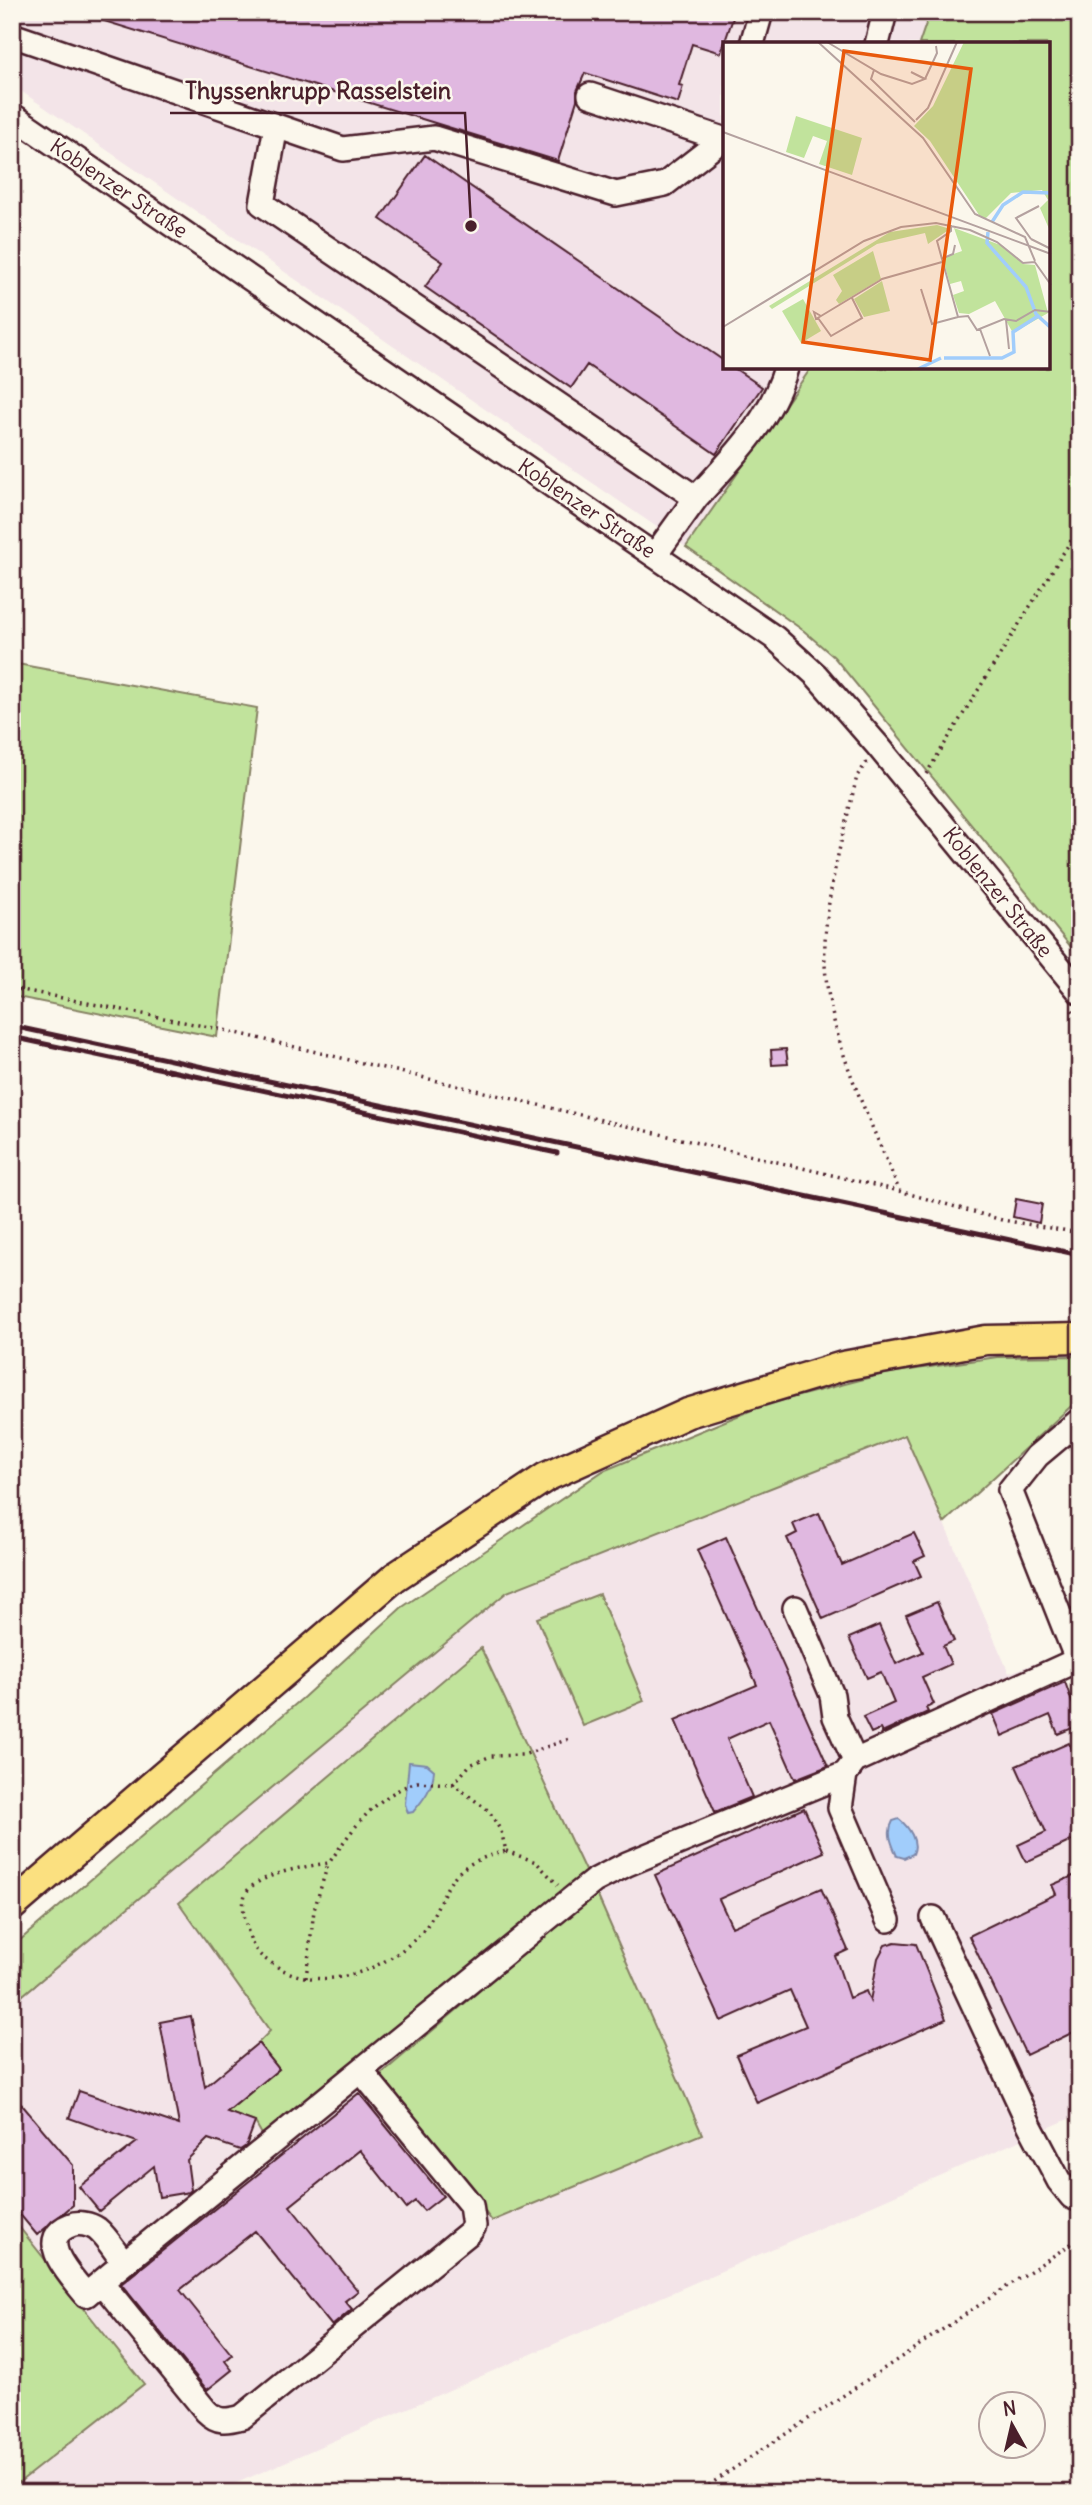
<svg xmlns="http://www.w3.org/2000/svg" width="1092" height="2505" viewBox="0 0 1092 2505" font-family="Delius,sans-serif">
  <rect width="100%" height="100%" fill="#fbf7ec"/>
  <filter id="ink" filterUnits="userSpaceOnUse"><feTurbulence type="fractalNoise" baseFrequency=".0143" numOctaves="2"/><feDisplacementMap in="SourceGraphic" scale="14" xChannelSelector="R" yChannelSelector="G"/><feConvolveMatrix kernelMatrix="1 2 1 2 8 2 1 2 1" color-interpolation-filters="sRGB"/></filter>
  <g filter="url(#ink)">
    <path fill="#f3e4e8" d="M12 12H930L919 44H724V368H811L686 547 12 85Z
      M905 1434 1009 1673 1044 1660 1055 1685 1065 1682 1080 1715V2114L214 2493H12V2004L507 1592Z"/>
    <path fill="#c1e39c" stroke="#868164" stroke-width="2" d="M930 12H1080V958L834 657 804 631 686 547 811 368H1048V44H919Z
      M12 663 257 708 217 1037 12 996Z
      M1080 1356V1398L944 1523 905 1435 507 1592 12 2004V1947L304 1697 401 1608 603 1471 764 1405 883 1374 997 1357Z
      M599 1594 644 1701 583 1726 537 1618Z
      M481 1648 588 1877 264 2138 255 2122 227 2112 279 2069 258 2043 270 2031 179 1903Z
      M596 1892 702 2134 492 2221 380 2075Z
      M12 2218 144 2384 12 2488Z"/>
    <path fill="#a1cdfb" stroke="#7e87a8" stroke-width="2" d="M409 1762 427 1764 434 1770C433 1788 424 1799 413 1812L408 1813 405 1804Z
      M899 1819C909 1827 919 1842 913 1854L904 1858 897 1856C892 1844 886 1833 893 1821Z"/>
    <path fill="#e0b8e0" stroke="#4a1f2b" stroke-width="2" d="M88 12H735L721 53 692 44 679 85 683 86 678 103 585 73 577 91V100L558 161 88 16Z
      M425 155 724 361V368H734L762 387 716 454 587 365 571 388 425 287 443 262 380 219Z
      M786 1049 788 1064 772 1065 771 1050Z
      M1016 1199 1042 1204 1039 1223 1013 1217Z
      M819 1513 842 1565 914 1533 925 1556 914 1561 921 1576 823 1619 787 1538 797 1533 793 1524Z
      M726 1537 828 1766 795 1779 769 1720 727 1739 752 1797 715 1812 675 1720 757 1685 697 1550Z
      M937 1602 954 1641 943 1646 951 1664 922 1677 934 1704 926 1708 928 1712 882 1733 880 1729 871 1733 863 1717 894 1703 881 1672 867 1678 849 1638 879 1625 896 1664 923 1652 906 1615Z
      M1065 1682 1080 1725 1058 1734 1050 1715 1002 1736 993 1714Z
      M1069 1743 1080 1766V1837L1026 1862 1018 1845 1046 1832 1016 1766Z
      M804 1808 824 1852 719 1899 732 1927 821 1888 848 1950 835 1956 849 1998 866 1991 870 2001 878 1958 885 1945 895 1942 916 1944 946 2019 757 2103 736 2055 806 2026 790 1990 721 2021 655 1875Z
      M1080 1873V2029L1026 2055 969 1936 1056 1894 1052 1885Z
      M191 2016 205 2087 258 2043 279 2069 227 2112 255 2122 246 2146 240 2150 208 2139 187 2160 191 2190 189 2192 159 2197 154 2166 99 2211 79 2187 137 2142 69 2118 79 2091 179 2125 160 2022Z
      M12 2093 73 2165V2205L37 2235 12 2205Z
      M359 2093 443 2196 424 2211 415 2201 406 2208 360 2150 290 2206 358 2291 345 2301 352 2309 332 2326 255 2231 180 2290 232 2355 225 2361 232 2370 207 2390 121 2284Z"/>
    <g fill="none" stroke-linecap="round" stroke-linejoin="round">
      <defs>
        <path id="minor" d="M12 35 343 149 434 138 616 194 665 184 723 139 590 95
          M752 44 761 12
          M877 44 885 12
          M12 115 775 638 816 675 878 746 1080 992
          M276 126 262 204 696 498 655 555
          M696 498C732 459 771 420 786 368
          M1080 1420 1037 1456 1010 1490 1080 1667
          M795 1608 832 1695 835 1717 855 1761
          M845 1774 840 1808 888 1920
          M933 1918 1030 2126 1059 2181 1072 2197 1080 2200
          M124 2263C116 2253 107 2237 97 2229 90 2224 78 2222 71 2225 33 2239 72 2277 86 2295L124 2263 569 1901 594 1881 627 1864 845 1774 855 1761 1077 1660
          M101 2282 206 2411C218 2423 227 2421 242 2417L469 2233 474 2226 471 2205 361 2071"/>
        <path id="major" d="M12 1906 395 1577 546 1477 688 1413 843 1366 986 1340 1080 1338"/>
      </defs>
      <use href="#minor" stroke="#4a1f2b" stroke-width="28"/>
      <use href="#major" stroke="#4a1f2b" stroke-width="33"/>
      <path stroke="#4a1f2b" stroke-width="3.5" stroke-dasharray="2 5" stroke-linecap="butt" d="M867 762 857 776C843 837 819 914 826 977 834 1051 871 1121 899 1190
        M926 774 1080 526
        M12 988 224 1030 899 1191 1002 1220 1080 1233
        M1072 1010 1080 1020
        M417 1782 453 1784 489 1811 501 1831 506 1851C488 1856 472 1860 458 1873 442 1889 437 1915 422 1932 387 1971 319 1996 273 1964 263 1958 256 1953 251 1941 247 1929 238 1901 248 1890 263 1873 307 1866 329 1863 353 1828 375 1796 417 1782Z
        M453 1784 470 1765 491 1756 523 1755 572 1738
        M506 1851 536 1862 558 1885
        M306 1978 314 1910 328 1864
        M697 2493 1080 2238"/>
      <use href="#minor" stroke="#fbf7ec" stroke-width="23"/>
      <use href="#major" stroke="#fbe080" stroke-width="28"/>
      <path stroke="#4a1f2b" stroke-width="5" d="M12 1026 1080 1255
        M12 1037 557 1153"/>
    </g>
  </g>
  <g text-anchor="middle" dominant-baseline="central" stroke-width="5" stroke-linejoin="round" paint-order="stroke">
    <g font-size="21" fill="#4a1f2b" stroke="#fbf7ec">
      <text transform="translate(119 188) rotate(34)">Koblenzer Straße</text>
      <text transform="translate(587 508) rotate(34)">Koblenzer Straße</text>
      <text transform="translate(998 892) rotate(51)">Koblenzer Straße</text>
    </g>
  </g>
  <g transform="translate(723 42)">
    <rect width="327" height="327" fill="#fbf7ec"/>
    <path d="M241 0H327V189L317 166 325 158 319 148 288 151 262 177 256 173 207 99 191 84 210 64ZM73 74 139 96 129 133 96 122 104 99 90 94 81 116 63 110ZM214 183 227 187 205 202 202 191 154 202 49 267 46 264 167 190ZM231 186 280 204 300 222 312 223 325 271 290 291 272 259 246 272 236 271 230 253 241 249 238 239 227 242 221 221 222 215 239 209ZM150 209 158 237 116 262 113 258 119 249 110 233ZM159 239 167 269 141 275 131 257ZM80 257 98 289 78 301 59 269Z" fill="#c1e39c"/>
    <path fill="none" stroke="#a1cdfb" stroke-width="3.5" d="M269 180 280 163 300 150 328 151M265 190 264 201 303 245 313 272 328 286M221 316H279L291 310 290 290 315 274M195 327 218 316"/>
    <path fill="none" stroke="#b4a19f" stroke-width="2" d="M95 0 200 96 252 172 302 195 312 219M104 0 158 32 189 42 202 37 188 30M151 28 148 37 192 80M202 37 214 11 213 4M193 78 205 66 234 0M0 90 328 212M228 183V189L214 199 235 275 245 274 254 288 281 277 293 279 312 268 328 270M308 197 293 176 316 164M308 197 328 207M218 217 230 212 232 203M311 219 328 243M198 247 209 282 235 275M98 274 91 270 93 277 98 274 156 239 159 237 219 220M95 276 108 294 139 276 129 256M283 278 286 307M0 285 141 199 178 185 213 181 247 188 274 200 300 221 312 220M257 287 267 314"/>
    <path fill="#e8590c" fill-opacity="0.15" stroke="#e8590c" stroke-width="3.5" d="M121 9 248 27 207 318 80 300Z"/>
    <rect width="327" height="327" fill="none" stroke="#4a1f2b" stroke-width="3.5"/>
  </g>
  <path fill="none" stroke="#4a1f2b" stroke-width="2.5" d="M471 226L465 113H170"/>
  <circle fill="#4a1f2b" stroke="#fbf7ec" stroke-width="2.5" cx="471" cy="226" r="7"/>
  <g font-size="23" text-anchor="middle" font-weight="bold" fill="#4a1f2b" stroke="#fbf7ec" stroke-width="5" stroke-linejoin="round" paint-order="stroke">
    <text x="318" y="99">Thyssenkrupp Rasselstein</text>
  </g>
  <rect width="1092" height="2505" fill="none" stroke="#fbf7ec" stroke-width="42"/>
  <rect x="21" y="21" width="1050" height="2463" fill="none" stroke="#4a1f2b" stroke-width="2.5" filter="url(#ink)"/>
  <g transform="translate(1012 2425) rotate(352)"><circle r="33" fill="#fbf7ec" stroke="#b4a19f" stroke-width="2"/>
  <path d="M0-5L12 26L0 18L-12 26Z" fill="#4a1f2b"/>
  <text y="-10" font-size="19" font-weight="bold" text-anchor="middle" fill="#4a1f2b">N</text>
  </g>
</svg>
